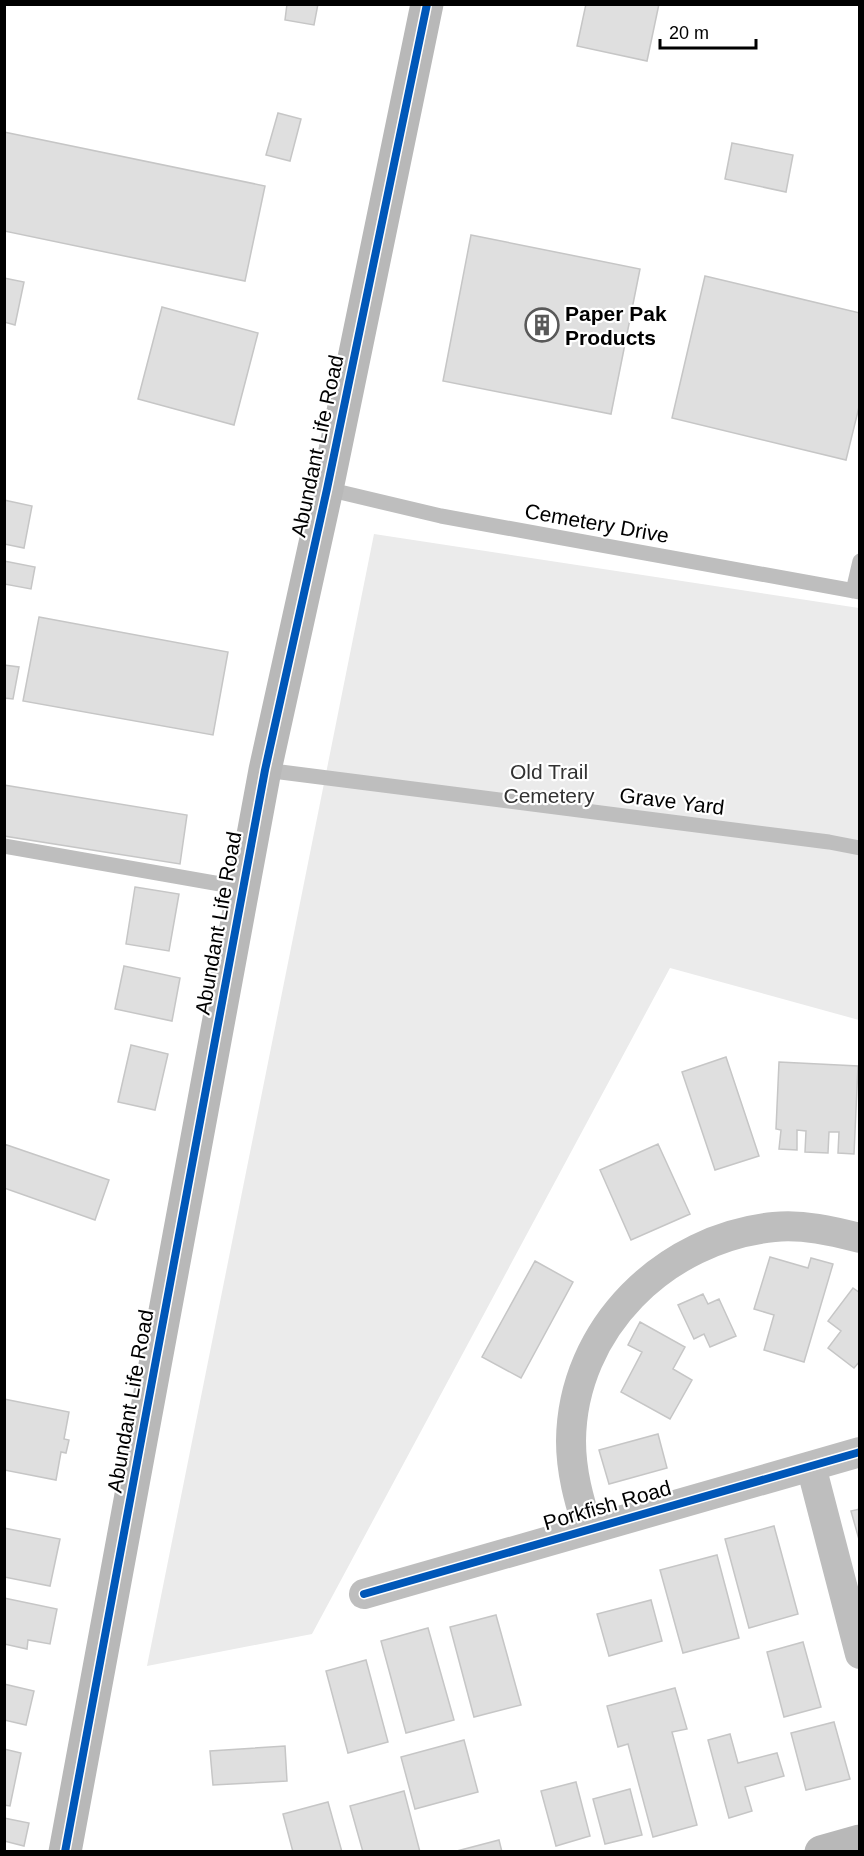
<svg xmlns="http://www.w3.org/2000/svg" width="864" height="1856" viewBox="0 0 864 1856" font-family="Arial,sans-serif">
  <rect width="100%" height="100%" fill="#fff"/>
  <path fill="#ebebeb" d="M374 534 859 608V1020L670 968 312 1634 147 1666Z"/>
  <path fill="#dfdfdf" stroke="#c6c6c6" stroke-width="1.5" d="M287 4H318L314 25 285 20Z
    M586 4H659L647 61 577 46Z
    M278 113 301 119 290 161 266 155Z
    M4 132 265 186 245 281 4 231Z
    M732 143 793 155 786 192 725 179Z
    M471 235 640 269 611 414 443 381Z
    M705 276 860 313V403L846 460 672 418Z
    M4 278 24 282 15 325 4 322Z
    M162 307 258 333 234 425 138 399Z
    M4 500 32 506 24 548 4 544Z
    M4 561 35 567 31 589 4 584Z
    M39 617 228 652 213 735 23 701Z
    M4 665 19 667 13 699 4 698Z
    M4 785 187 815 180 864 4 836Z
    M135 887 179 894 169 951 126 944Z
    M124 966 180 978 172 1021 115 1009Z
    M131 1045 168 1054 155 1110 118 1102Z
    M726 1057 759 1156 715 1170 682 1072Z
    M779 1062 858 1066 854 1154 838 1153 839 1132H829L828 1153 805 1152 806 1131 797 1130V1150L779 1149 781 1130 776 1129Z
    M4 1144 109 1180 95 1220 4 1188Z
    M658 1144 690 1214 631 1240 600 1170Z
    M770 1257 808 1268 811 1258 833 1264 804 1362 764 1350 774 1315 754 1309Z
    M535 1261 573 1282 521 1378 482 1357Z
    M853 1288 860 1293V1361L854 1368 828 1348 841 1331 828 1321Z
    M703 1294 708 1304 719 1299 736 1336 710 1347 704 1334 694 1339 678 1305Z
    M640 1322 685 1347 673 1369 692 1380 670 1419 621 1392 642 1352 628 1345Z
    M4 1399 69 1412 64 1439 69 1440 66 1453 61 1452 56 1480 4 1470Z
    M658 1434 667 1468 609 1484 599 1450Z
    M860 1509V1543L851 1511Z
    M774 1526 798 1614 749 1628 725 1539Z
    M4 1528 60 1539 50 1586 4 1577Z
    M717 1555 739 1638 683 1653 660 1570Z
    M4 1598 57 1609 50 1644 28 1640 27 1649 4 1644Z
    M651 1600 662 1641 609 1656 597 1614Z
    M496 1615 521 1705 474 1717 450 1627Z
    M428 1628 454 1720 406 1733 381 1641Z
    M803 1642 821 1707 784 1717 767 1652Z
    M366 1660 388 1742 348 1753 326 1671Z
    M4 1684 34 1691 26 1725 4 1720Z
    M675 1688 687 1729 672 1732 697 1825 653 1837 628 1744 618 1747 607 1706Z
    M834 1722 850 1779 806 1790 791 1733Z
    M730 1734 738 1763 777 1753 784 1776 745 1787 752 1811 729 1818 708 1740Z
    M464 1740 478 1792 415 1809 401 1757Z
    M285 1746 287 1781 213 1785 210 1751Z
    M4 1749 21 1753 10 1806 4 1805Z
    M576 1782 590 1836 556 1846 541 1791Z
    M630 1789 642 1835 605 1844 593 1799Z
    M404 1791 420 1852H363L350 1806Z
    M328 1802 342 1852H293L283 1814Z
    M4 1818 29 1823 24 1846 4 1841Z
    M499 1840 502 1852H453Z"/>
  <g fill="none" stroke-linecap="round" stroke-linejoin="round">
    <path stroke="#bebebe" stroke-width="15" d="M327 489 441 516 860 592
      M853 591 860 561
      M265 770 829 842 860 848
      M4 846 243 888"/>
    <path stroke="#bebebe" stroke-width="30" d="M811 1466 860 1654
      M588 1529C579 1500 571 1472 571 1441 572 1328 665 1238 774 1227 803 1224 832 1231 860 1238
      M364 1594 860 1452"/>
    <path stroke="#b8b8b8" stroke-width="33" d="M65 1852 265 770 327 489 427 4
      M821 1852 860 1841"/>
    <defs>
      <path id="cycleway" d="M364 1594 860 1452
        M65 1852 265 770 327 489 427 4"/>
    </defs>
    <use href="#cycleway" stroke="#fff" stroke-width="11"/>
    <use href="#cycleway" stroke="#0057b8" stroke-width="8"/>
  </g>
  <defs>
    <symbol id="building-ring" viewBox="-11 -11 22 22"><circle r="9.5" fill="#fff" stroke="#595959" stroke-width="1.5"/><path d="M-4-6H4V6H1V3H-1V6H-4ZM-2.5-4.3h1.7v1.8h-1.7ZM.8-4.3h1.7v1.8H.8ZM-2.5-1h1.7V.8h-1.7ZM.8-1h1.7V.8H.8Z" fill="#595959"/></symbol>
  </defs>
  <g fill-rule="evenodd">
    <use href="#building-ring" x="523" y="306" width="38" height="38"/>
  </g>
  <g text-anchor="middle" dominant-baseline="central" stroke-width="4.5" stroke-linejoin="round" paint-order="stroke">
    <g font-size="21" font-weight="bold" fill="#000" stroke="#fff" text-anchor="start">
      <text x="565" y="313">Paper Pak<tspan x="565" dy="24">Products</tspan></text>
    </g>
    <g font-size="21" fill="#000" stroke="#fff">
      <text transform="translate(317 446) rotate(-78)">Abundant Life Road</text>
      <text transform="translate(597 523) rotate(10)">Cemetery Drive</text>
      <text transform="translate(672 801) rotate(7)">Grave Yard</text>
      <text transform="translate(218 923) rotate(-80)">Abundant Life Road</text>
      <text transform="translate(130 1401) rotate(-80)">Abundant Life Road</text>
      <text transform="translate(607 1505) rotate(-16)">Porkfish Road</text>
    </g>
    <g font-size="21" fill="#323232" stroke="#fff">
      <text x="549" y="771">Old Trail<tspan x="549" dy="24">Cemetery</tspan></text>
    </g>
  </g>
  <rect width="864" height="1856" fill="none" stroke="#000000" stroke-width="12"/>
  <path d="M660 39v9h96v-9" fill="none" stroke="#000000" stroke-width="3"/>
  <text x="669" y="39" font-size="18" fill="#000000" stroke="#ffffff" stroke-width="4.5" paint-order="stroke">20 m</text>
</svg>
